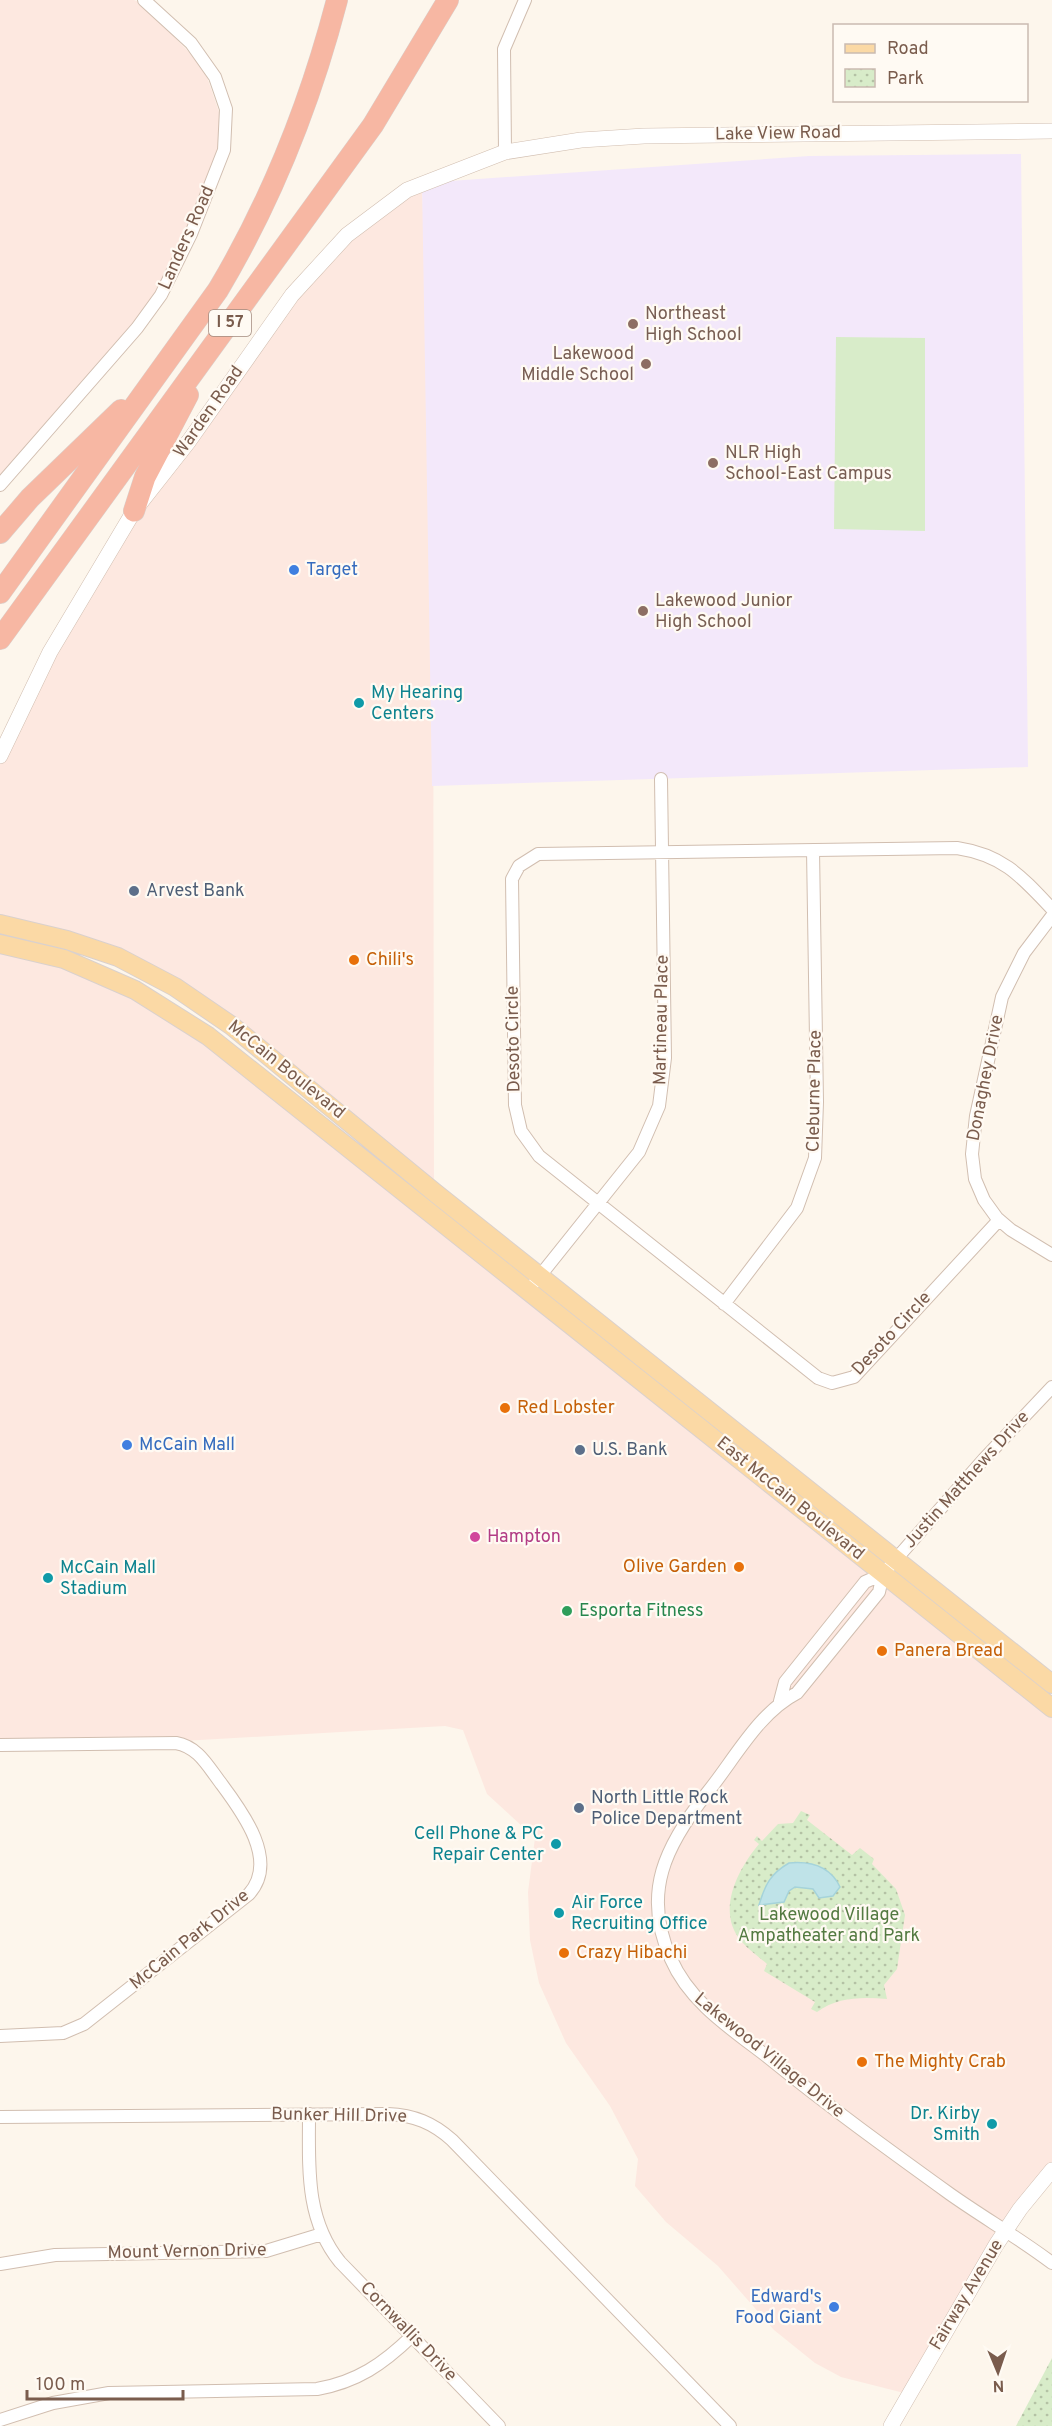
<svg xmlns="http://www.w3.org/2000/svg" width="1052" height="2426" viewBox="0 0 1052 2426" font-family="Overpass,sans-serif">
  <defs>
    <pattern id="park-dots" width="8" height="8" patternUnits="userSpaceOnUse" patternTransform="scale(1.5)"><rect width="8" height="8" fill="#d8ecc9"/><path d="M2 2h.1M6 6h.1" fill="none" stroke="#b4c2a5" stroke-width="1.8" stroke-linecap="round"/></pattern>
  </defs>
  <rect width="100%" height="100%" fill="#fdf6ec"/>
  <path fill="#fde8e0" d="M0 0H134L143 4 204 68 219 112 220 142 210 174 166 283 137 322 0 477Z
    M422 183 433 543 434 1192 199 1002 118 957 0 927V757L65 626 159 481 347 235Z
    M0 944 135 990 1052 1708V2170L908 2394 841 2377 815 2363 774 2330 718 2266 666 2222 635 2186 638 2159 610 2106 566 2043 539 1983 530 1940 528 1892 535 1838 487 1794 463 1730 445 1726 148 1743 0 1745Z"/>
  <path fill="#f3e8fa" d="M1021 154 1028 767 432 786 422 183 809 156Z"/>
  <path fill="#d8ecc9" d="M836 337 925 338V531L834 529Z"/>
  <path fill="url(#park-dots)" d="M801 1811 810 1815 807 1820 852 1855 860 1848 874 1859 872 1864 896 1889 905 1915 897 1969 884 1985 887 1999C861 1997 838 1997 817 2012L811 2009 815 2002 764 1971 767 1964C759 1957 749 1950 742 1942 715 1912 738 1869 759 1844L754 1840 757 1836 762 1841 778 1824 793 1823Z
    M1052 2358V2426H1016Z"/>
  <path fill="#bfe3e8" stroke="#a5d3da" stroke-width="1.5" d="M789 1863C811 1861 830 1866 840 1887L833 1896 819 1898 813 1889 795 1887 789 1891 784 1902 759 1905C765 1885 770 1874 789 1863Z"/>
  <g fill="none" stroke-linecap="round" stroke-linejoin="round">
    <defs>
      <path id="minor" d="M505 152 504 49 525 0
        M0 485 137 328 161 295 191 234 224 150 226 109 215 77 191 43 144 0
        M1052 916 1024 953 1002 997 976 1116 972 1154 975 1179 984 1200 997 1218 1011 1230 1052 1255
        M999 1220 854 1377 832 1383 818 1378 539 1156 521 1131 515 1105 512 879 519 866 538 854 957 848C1003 855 1021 876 1052 909
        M535 1282 639 1152 659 1106 665 1058 661 779
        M724 1304 797 1208 815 1158 817 1102 813 850
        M883 1574 879 1592 797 1693C758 1713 734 1760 707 1793 666 1845 641 1893 671 1959 690 2003 733 2030 769 2058 828 2106 889 2150 950 2194 984 2218 1019 2238 1052 2263
        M780 1701 785 1682 865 1582 883 1574 984 1459 1052 1387
        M0 1745 176 1743C198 1747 207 1765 220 1782 240 1809 280 1860 249 1894L84 2024 63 2033 0 2036
        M309 2114C309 2167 305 2219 340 2262L499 2426
        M0 2117 388 2114C414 2115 433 2123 452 2140L730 2426
        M0 2264 55 2255 266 2251 322 2234
        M0 2420 53 2403 109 2393 317 2389C357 2382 383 2364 412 2336"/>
      <path id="tertiary" d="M0 756 50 652 134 511 189 441 292 295 347 235 407 190 505 152 581 140 644 136 1052 131
        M891 2426 996 2245 1020 2209 1052 2170"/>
      <path id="primary" d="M0 924 67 940 118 957 175 987 232 1026 434 1192 1052 1684
        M0 944 64 959 135 990 208 1036 1052 1708"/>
      <path id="motorway" d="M134 511 145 477 188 395
        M0 533 30 498 121 410
        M0 593 218 290C271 201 311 100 337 0
        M0 639 373 125 448 0"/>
    </defs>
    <use href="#minor" stroke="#d1beb0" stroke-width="14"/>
    <use href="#tertiary" stroke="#d1beb0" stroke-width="16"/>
    <use href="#primary" stroke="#dad1cd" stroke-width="20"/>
    <use href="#motorway" stroke="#dad1cd" stroke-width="22"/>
    <use href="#minor" stroke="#fff" stroke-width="12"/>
    <use href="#tertiary" stroke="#fff" stroke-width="15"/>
    <use href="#primary" stroke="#fbd9a5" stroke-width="18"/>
    <use href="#motorway" stroke="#f7b7a3" stroke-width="21"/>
  </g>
  <g fill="#8d6e63" stroke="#fffaf3" stroke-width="2">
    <circle cx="633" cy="324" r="6"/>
    <circle cx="646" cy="364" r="6"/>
    <circle cx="713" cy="463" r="6"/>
    <circle cx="643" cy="611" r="6"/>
  </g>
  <g fill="#3f7fe0" stroke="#fffaf3" stroke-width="2">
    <circle cx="294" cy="570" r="6"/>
    <circle cx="127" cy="1445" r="6"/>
    <circle cx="834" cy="2307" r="6"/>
  </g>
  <g fill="#0f9aa8" stroke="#fffaf3" stroke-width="2">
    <circle cx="359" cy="703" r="6"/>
    <circle cx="48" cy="1578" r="6"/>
    <circle cx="556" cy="1844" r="6"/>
    <circle cx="559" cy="1913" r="6"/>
    <circle cx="992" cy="2124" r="6"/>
  </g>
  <g fill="#5c6f8a" stroke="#fffaf3" stroke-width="2">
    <circle cx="134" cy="891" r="6"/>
    <circle cx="580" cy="1450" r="6"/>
    <circle cx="579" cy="1808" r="6"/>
  </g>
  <g fill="#e8710a" stroke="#fffaf3" stroke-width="2">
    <circle cx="354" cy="960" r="6"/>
    <circle cx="505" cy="1408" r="6"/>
    <circle cx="739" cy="1567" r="6"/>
    <circle cx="882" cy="1651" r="6"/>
    <circle cx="564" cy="1953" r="6"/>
    <circle cx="862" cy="2062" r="6"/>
  </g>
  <circle fill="#d1479c" stroke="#fffaf3" stroke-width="2" cx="475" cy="1537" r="6"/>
  <circle fill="#2e9e5b" stroke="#fffaf3" stroke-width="2" cx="567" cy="1611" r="6"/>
  <g text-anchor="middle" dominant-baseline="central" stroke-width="4.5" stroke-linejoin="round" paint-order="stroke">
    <rect fill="#fffaf3" stroke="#a28b7f" stroke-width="1.5" x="209" y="310" width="42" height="26" rx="4.5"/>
    <g font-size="16" font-weight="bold" fill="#7a5c4d">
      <text x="230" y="323">I 57</text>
    </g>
    <g font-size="18" fill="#7a5c4d" stroke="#fffaf3">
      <text transform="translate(778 134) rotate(-1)">Lake View Road</text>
      <text transform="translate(187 238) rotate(-66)">Landers Road</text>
      <text transform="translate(209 412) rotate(-55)">Warden Road</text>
      <text transform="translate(662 1020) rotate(-89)">Martineau Place</text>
      <text transform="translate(514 1039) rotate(-91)">Desoto Circle</text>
      <text transform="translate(286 1070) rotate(39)">McCain Boulevard</text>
      <text transform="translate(986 1078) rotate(-79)">Donaghey Drive</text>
      <text transform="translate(815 1091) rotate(-89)">Cleburne Place</text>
      <text transform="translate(892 1334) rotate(-47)">Desoto Circle</text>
      <text transform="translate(967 1480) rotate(-48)">Justin Matthews Drive</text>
      <text transform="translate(790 1499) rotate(39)">East McCain Boulevard</text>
      <text transform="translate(190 1940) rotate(-39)">McCain Park Drive</text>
      <text transform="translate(769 2056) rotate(39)">Lakewood Village Drive</text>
      <text transform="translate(339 2116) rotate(1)">Bunker Hill Drive</text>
      <text transform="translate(187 2252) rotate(-1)">Mount Vernon Drive</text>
      <text transform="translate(967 2295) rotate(-59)">Fairway Avenue</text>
      <text transform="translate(408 2332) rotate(46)">Cornwallis Drive</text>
    </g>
    <g font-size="18" fill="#785e54" stroke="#fffaf3" text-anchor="start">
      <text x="645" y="314">Northeast<tspan x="645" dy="21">High School</tspan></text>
      <text x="634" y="354" text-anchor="end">Lakewood<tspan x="634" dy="21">Middle School</tspan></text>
      <text x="725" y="453">NLR High<tspan x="725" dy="21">School-East Campus</tspan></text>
      <text x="655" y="601">Lakewood Junior<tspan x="655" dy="21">High School</tspan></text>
    </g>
    <g font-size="18" fill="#366cbe" stroke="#fffaf3" text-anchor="start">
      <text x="306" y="570">Target</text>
      <text x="139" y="1445">McCain Mall</text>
      <text x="822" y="2297" text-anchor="end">Edward's<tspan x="822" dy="21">Food Giant</tspan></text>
    </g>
    <g font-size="18" fill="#0d838f" stroke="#fffaf3" text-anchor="start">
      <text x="371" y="693">My Hearing<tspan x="371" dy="21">Centers</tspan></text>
      <text x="60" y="1568">McCain Mall<tspan x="60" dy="21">Stadium</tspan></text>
      <text x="544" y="1834" text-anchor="end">Cell Phone &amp; PC<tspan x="544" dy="21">Repair Center</tspan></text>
      <text x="571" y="1903">Air Force<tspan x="571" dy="21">Recruiting Office</tspan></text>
      <text x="980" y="2114" text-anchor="end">Dr. Kirby<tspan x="980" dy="21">Smith</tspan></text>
    </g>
    <g font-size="18" fill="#4e5e75" stroke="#fffaf3" text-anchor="start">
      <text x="146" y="891">Arvest Bank</text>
      <text x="592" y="1450">U.S. Bank</text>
      <text x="591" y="1798">North Little Rock<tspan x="591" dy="21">Police Department</tspan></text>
    </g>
    <g font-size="18" fill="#c56008" stroke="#fffaf3" text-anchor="start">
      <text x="366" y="960">Chili's</text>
      <text x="517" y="1408">Red Lobster</text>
      <text x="727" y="1567" text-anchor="end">Olive Garden</text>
      <text x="894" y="1651">Panera Bread</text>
      <text x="576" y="1953">Crazy Hibachi</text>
      <text x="874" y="2062">The Mighty Crab</text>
    </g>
    <g font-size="18" fill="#b23c85" stroke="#fffaf3" text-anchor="start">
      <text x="487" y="1537">Hampton</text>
    </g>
    <g font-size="18" fill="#27864d" stroke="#fffaf3" text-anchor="start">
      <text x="579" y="1611">Esporta Fitness</text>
    </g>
    <g font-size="18" fill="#537a41" stroke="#fffaf3">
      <text x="829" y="1915">Lakewood Village<tspan x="829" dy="21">Ampatheater and Park</tspan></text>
    </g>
  </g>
  <rect x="833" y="24" width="195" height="78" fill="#fffaf3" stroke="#cabbb1" stroke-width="1.5"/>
  <rect x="845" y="44" width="30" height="9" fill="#fbd9a5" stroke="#cabbb1" stroke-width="1.5"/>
  <text x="887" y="54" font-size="18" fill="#7a5c4d">Road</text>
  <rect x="845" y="69" width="30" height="18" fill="url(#park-dots)" stroke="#cabbb1" stroke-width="1.5"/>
  <text x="887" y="84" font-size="18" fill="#7a5c4d">Park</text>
  <g transform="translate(998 2372) rotate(178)" stroke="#fffaf3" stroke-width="4.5" paint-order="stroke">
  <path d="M0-4.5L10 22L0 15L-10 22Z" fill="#7a5c4d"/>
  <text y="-9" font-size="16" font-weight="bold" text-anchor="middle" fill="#7a5c4d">N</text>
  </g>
  <path d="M27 2390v9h156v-9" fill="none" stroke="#7a5c4d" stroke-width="3"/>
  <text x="36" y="2390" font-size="18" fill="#7a5c4d" stroke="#fffaf3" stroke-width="4.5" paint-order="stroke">100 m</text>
</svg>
